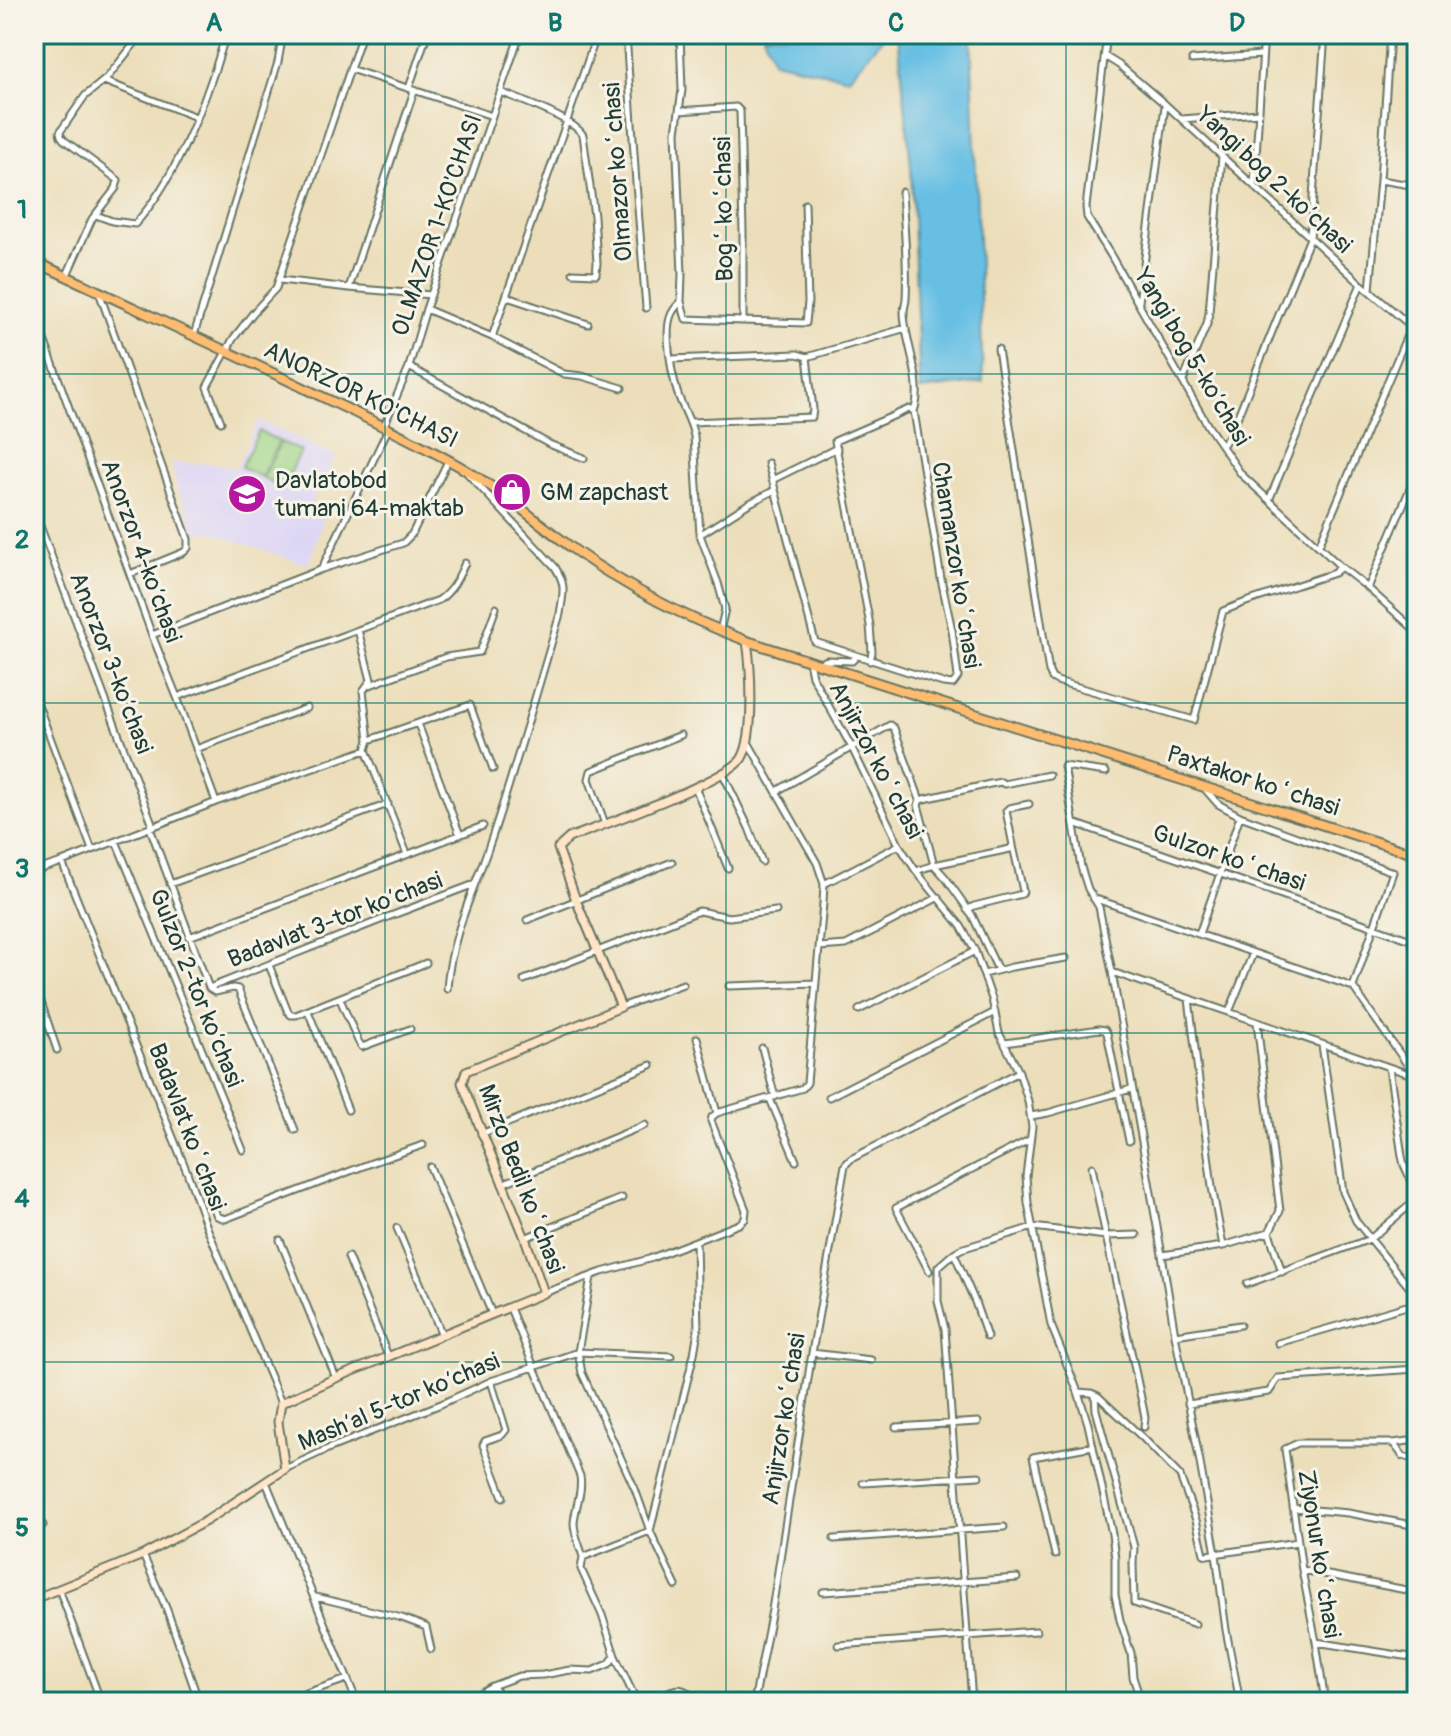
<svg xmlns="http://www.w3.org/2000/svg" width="1451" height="1736" viewBox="0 0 1451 1736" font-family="Pangolin,sans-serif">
  <rect width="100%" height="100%" fill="#f7f3e8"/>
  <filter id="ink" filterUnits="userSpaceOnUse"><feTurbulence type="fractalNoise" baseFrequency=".0125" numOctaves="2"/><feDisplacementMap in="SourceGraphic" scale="16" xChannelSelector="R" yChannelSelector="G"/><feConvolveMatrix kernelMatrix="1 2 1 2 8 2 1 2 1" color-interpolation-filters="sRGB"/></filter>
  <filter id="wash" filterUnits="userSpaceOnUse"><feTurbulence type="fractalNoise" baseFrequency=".006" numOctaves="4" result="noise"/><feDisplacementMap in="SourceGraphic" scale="32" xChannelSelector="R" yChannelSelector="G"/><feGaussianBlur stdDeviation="1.8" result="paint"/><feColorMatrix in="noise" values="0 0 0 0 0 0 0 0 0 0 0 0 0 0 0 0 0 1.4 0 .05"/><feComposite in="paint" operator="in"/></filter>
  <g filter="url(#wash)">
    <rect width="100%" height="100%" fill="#ecdeba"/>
    <path fill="#dcd6f6" d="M258 420 336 456 311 502 326 512 308 565 208 531 197 535 176 485 172 463 221 464 236 469Z"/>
    <path fill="#9fd586" stroke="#5f895d" stroke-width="2" d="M259 431 279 441 261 477 241 467Z
      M281 442 301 451 283 488 263 478Z"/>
    <path fill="#67bfe4" stroke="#437e8c" stroke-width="2" d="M763 34H886L849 78 773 61Z
      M898 34H971L983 382 920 390 911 167Z"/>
  </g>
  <g filter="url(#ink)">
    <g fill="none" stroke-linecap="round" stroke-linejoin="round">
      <defs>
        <path id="street" d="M626 34 636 183 646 308
          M680 34 682 90 676 132 682 274 681 302 686 319 806 323 808 302 805 204
          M1106 57 1119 65 1166 105 1361 284 1417 331
          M1192 60 1262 55
          M350 69 492 116
          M104 81 196 117
          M409 88 427 34
          M501 92C521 101 572 118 583 135L594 216 597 263 596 274 573 273
          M679 111 736 107 740 111 743 232V321
          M1182 119 1259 113
          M1380 180 1417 186
          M1254 186 1264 34
          M902 192C904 227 908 264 906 299 906 303 904 307 904 312 904 341 925 383 914 411
          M96 215 112 221 135 224C178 177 208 95 226 34
          M67 275 92 219 116 188 118 180 64 140 61 136 60 132 85 96 107 78 142 34
          M280 280 349 288 431 295
          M34 281 41 265
          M349 288 414 91
          M1370 290 1380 180 1390 34
          M99 292 188 539V548L184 552 130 574
          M507 297 588 324
          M681 302C675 307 672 311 670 318 665 335 671 370 676 388 680 405 690 417 694 436L700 535 718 583 725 609 720 631
          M1139 302 1165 106
          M426 309 492 337 564 374 582 376 622 388
          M34 312 152 635 177 697 216 802
          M194 335 278 62 283 34
          M492 337 597 34
          M998 349 1049 672 1052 678 1057 681 1194 720 1223 611 1246 602 1334 573 1341 567 1241 474 1208 426 1110 254 1087 217 1086 207 1107 34
          M807 357 906 328
          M671 359 797 354 807 357 813 409 812 417 691 422
          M409 367 549 444 584 458
          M1183 381 1207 324 1209 313 1222 156
          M221 422 207 387 233 339 253 313 276 288 362 34
          M384 426 409 367 426 309 520 34
          M1222 446 1231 433 1310 238 1325 34
          M768 463 815 642 943 683 953 684 958 677 952 630 941 579 914 411 909 409 835 441 870 625 872 652 870 661
          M772 480 837 448
          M1269 500 1361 284
          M34 510 152 823 150 828 209 988
          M701 534 748 504 775 490
          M1319 545 1411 326
          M1341 567 1368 588 1417 632
          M322 568 388 429
          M1368 588 1417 472
          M358 630 371 680 363 691 369 740 366 750 407 854
          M152 635 322 569 403 543 412 534 448 461
          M809 661 812 676 851 746 899 845 916 871 961 926 975 951 992 999 999 1033 1019 1072 1028 1101 1032 1127 1026 1176 1028 1203 1043 1282 1051 1325 1078 1392 1088 1424 1112 1534 1115 1559V1595L1120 1620 1131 1653 1133 1677 1141 1702
          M819 663 827 660 852 661 856 657
          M370 685 446 657 480 652 496 608
          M34 694 92 850
          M177 697 439 600C453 590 458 578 465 563
          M418 724 460 835
          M369 740 470 705 493 769
          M196 749 307 708
          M1106 772 1064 766 1081 867 1088 889 1099 907 1112 972 1415 1076
          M723 774 749 828 762 862
          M695 787 728 868
          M1204 788 1218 804 1240 816 1393 872 1353 987
          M777 791 890 725 894 728 920 800 918 805 934 865 945 877 972 915 998 970
          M920 800 990 784 1001 782 1004 784 1049 775
          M1074 823 1417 942
          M605 824 589 779 591 771 681 735
          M116 841 243 1150
          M62 862 187 1172 208 1230 281 1403
          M34 871 62 862 216 802 366 750
          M916 871 934 865 1010 849 1013 845 1006 811 1009 808 1029 804
          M170 884 388 804
          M824 884 899 845
          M1093 898 1353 987
          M967 910 974 906 1022 894 1023 891 1013 846
          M527 920 672 862
          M1199 934 1240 816
          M189 937 483 826
          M819 947 846 945 939 897
          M269 965 288 1012 291 1015H296L426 963
          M1112 972 1162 1255
          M984 974 1012 967 1066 958
          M524 980 699 911 729 917 776 911
          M34 981 57 1050
          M729 986 816 983
          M1353 987 1416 1077
          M209 988 393 915 472 885
          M210 989 215 992 233 988 238 989 295 1130
          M447 989C450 934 480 878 496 825 519 755 539 684 560 614 563 593 567 586 555 567L467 473
          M340 999 358 1041 362 1047 410 1029
          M1189 999 1212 1187 1223 1246 1269 1232
          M621 1007 683 984
          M859 1010 975 951
          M308 1011 348 1110
          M1229 1012 1253 953
          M1257 1023 1280 1211 1269 1232 1282 1272
          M1005 1043 1099 1029 1105 1030 1107 1033 1129 1141
          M1322 1045 1343 1192 1356 1221 1417 1297
          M762 1048 775 1097
          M1389 1068 1402 1156 1404 1165 1417 1193
          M829 1097 995 1012
          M770 1099 796 1161
          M717 1113 803 1088 807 1083 823 903 824 884 817 863 748 742
          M1031 1116 1048 1113 1131 1089
          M481 1134 651 1065
          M430 1167 492 1314
          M1092 1167C1108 1251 1128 1334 1145 1417L1144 1427
          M198 1168 217 1216 225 1219 374 1162 423 1145
          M502 1184 645 1125
          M397 1228 442 1335
          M525 1238 622 1198
          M280 1240 336 1378
          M1223 1246 1162 1255 1175 1335 1199 1457 1216 1554 1226 1630 1240 1702
          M954 1253 938 1267V1301L945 1329 972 1702
          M348 1257 388 1356
          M929 1271 896 1208 1029 1140
          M591 1277 578 1352 582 1373 635 1489 649 1528
          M1247 1284 1370 1239 1417 1199
          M544 1293 602 1272 649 1259 739 1224 745 1219 746 1210 711 1121 712 1117 717 1113 697 1038
          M510 1308 534 1367 578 1352 671 1356
          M1175 1335 1240 1325
          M987 1337 975 1302 954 1253 961 1249 1033 1227 1106 1236 1137 1235
          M1278 1343 1417 1303
          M812 1353 871 1360
          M491 1381 506 1430 502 1435 485 1441 483 1445 503 1497
          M1078 1392 1091 1393 1098 1396 1144 1439 1180 1476 1196 1520 1204 1554 1207 1555 1298 1542
          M1095 1395 1096 1410 1134 1547 1133 1563 1134 1603 1195 1624
          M1188 1404 1269 1392 1278 1378 1417 1369
          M896 1427 978 1422
          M1393 1443 1403 1456 1417 1460
          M285 1469 330 1448 441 1404 491 1381 534 1367 580 1476C583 1493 575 1506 574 1523 574 1534 580 1546 583 1557L650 1531 694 1354 698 1330 696 1241
          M266 1482 357 1702
          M863 1483 979 1476
          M1293 1508 1348 1513 1417 1526
          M34 1529 43 1525
          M650 1531 676 1586
          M834 1539 1004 1527
          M143 1555 167 1610 199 1702
          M1055 1555 1033 1457 1093 1446
          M1302 1570 1417 1592
          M59 1589 101 1702
          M823 1592 1017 1578
          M316 1597 402 1618 426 1627 431 1649
          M1316 1642 1417 1658
          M838 1645 1036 1631
          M615 1656 635 1698 639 1702
          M492 1686 519 1676 543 1675 570 1670 592 1671 609 1664 615 1656 602 1615 581 1569 583 1557
          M280 1702 347 1679
          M464 1702 492 1686 506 1702
          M652 1702C667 1691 683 1680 695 1702
          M754 1702 772 1610 812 1353 845 1165 851 1159 1019 1072
          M1325 1702 1316 1642 1302 1570 1285 1449 1298 1443H1393L1417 1440"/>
        <path id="secondary" d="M34 1599 143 1555 206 1521 285 1469 278 1422 281 1403 336 1378 544 1293 525 1238 462 1083 466 1071 621 1007 576 900 558 848 569 838C600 826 729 780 742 758 755 736 751 667 747 641"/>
        <path id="primary" d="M34 261C125 304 217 346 308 390 358 414 410 438 459 466 501 490 537 522 576 551 629 589 686 618 747 641L1417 855"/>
      </defs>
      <use href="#street" stroke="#677563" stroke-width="9"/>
      <use href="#secondary" stroke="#677563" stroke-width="11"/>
      <use href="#primary" stroke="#677563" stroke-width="12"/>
      <use href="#street" stroke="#fff" stroke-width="5"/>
      <use href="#secondary" stroke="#ffe4c6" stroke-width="7"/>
      <use href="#primary" stroke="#febc70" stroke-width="8"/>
    </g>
  </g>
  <path fill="none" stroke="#0f766e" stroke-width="2" stroke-opacity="0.55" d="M385 34V1702M726 34V1702M1066 34V1702M34 374H1417M34 703H1417M34 1033H1417M34 1362H1417"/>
  <defs>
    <symbol id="shop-disc" viewBox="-11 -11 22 22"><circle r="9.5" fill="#b5179e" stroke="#f7f3e8"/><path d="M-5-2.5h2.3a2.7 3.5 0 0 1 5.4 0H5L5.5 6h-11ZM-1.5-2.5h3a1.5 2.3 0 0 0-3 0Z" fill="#fff"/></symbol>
    <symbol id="school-disc" viewBox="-11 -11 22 22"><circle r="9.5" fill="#b5179e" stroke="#f7f3e8"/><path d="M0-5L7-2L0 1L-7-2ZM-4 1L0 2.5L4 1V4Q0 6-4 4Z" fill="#fff"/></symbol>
  </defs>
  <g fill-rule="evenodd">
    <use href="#shop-disc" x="490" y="470" width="44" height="44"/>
    <use href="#school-disc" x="225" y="472" width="44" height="44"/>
  </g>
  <g text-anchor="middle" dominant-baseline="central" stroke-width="6" stroke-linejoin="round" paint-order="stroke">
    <g font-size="24" fill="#1f3d34" stroke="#f7f3e8">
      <text transform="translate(618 172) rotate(-94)">Olmazor koʻchasi</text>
      <text transform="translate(1274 180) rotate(43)">Yangi bog 2-koʼchasi</text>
      <text transform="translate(724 209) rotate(-91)">Bogʻ koʻchasi</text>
      <text transform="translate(437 225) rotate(-71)">OLMAZOR 1-KO'CHASI</text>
      <text transform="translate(1192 357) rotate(59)">Yangi bog 5-koʼchasi</text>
      <text transform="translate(361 395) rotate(26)">ANORZOR KO'CHASI</text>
      <text transform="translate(141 551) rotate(70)">Аnorzor 4-koʼchasi</text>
      <text transform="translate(956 565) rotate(81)">Chamanzor koʻchasi</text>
      <text transform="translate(111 663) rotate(69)">Аnorzor 3-koʼchasi</text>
      <text transform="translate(876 760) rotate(62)">Anjirzor koʻchasi</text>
      <text transform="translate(1253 781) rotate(18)">Paxtakor koʻchasi</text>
      <text transform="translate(1229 858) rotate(19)">Gulzor koʻchasi</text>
      <text transform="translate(335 920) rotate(-21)">Badavlat 3-tor koʼchasi</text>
      <text transform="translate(196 988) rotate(68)">Gulzor 2-tor koʼchasi</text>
      <text transform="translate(187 1127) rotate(69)">Badavlat koʻchasi</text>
      <text transform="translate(521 1179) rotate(69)">Mirzo Bedil koʻchasi</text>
      <text transform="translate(399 1402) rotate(-23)">Mashʼal 5-tor koʼchasi</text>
      <text transform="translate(784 1419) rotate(-81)">Anjirzor koʻchasi</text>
      <text transform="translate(1319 1554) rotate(81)">Ziyonur koʻchasi</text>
    </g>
    <g font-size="24" fill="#1f3d34" stroke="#f7f3e8" text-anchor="start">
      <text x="275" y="480">Davlatobod<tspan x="275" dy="28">tumani 64-maktab</tspan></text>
      <text x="540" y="492">GM zapchast</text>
    </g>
  </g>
  <rect width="1451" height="1736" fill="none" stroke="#f7f3e8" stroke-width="88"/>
  <rect x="44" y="44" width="1363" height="1648" fill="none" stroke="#0f766e" stroke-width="3"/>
  <g font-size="26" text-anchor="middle" font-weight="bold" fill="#0f766e">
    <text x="214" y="31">A</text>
    <text x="555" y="31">B</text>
    <text x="896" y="31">C</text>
    <text x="1237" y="31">D</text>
    <text x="22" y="218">1</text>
    <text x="22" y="548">2</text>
    <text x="22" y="877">3</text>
    <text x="22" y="1207">4</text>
    <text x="22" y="1536">5</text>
  </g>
</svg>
